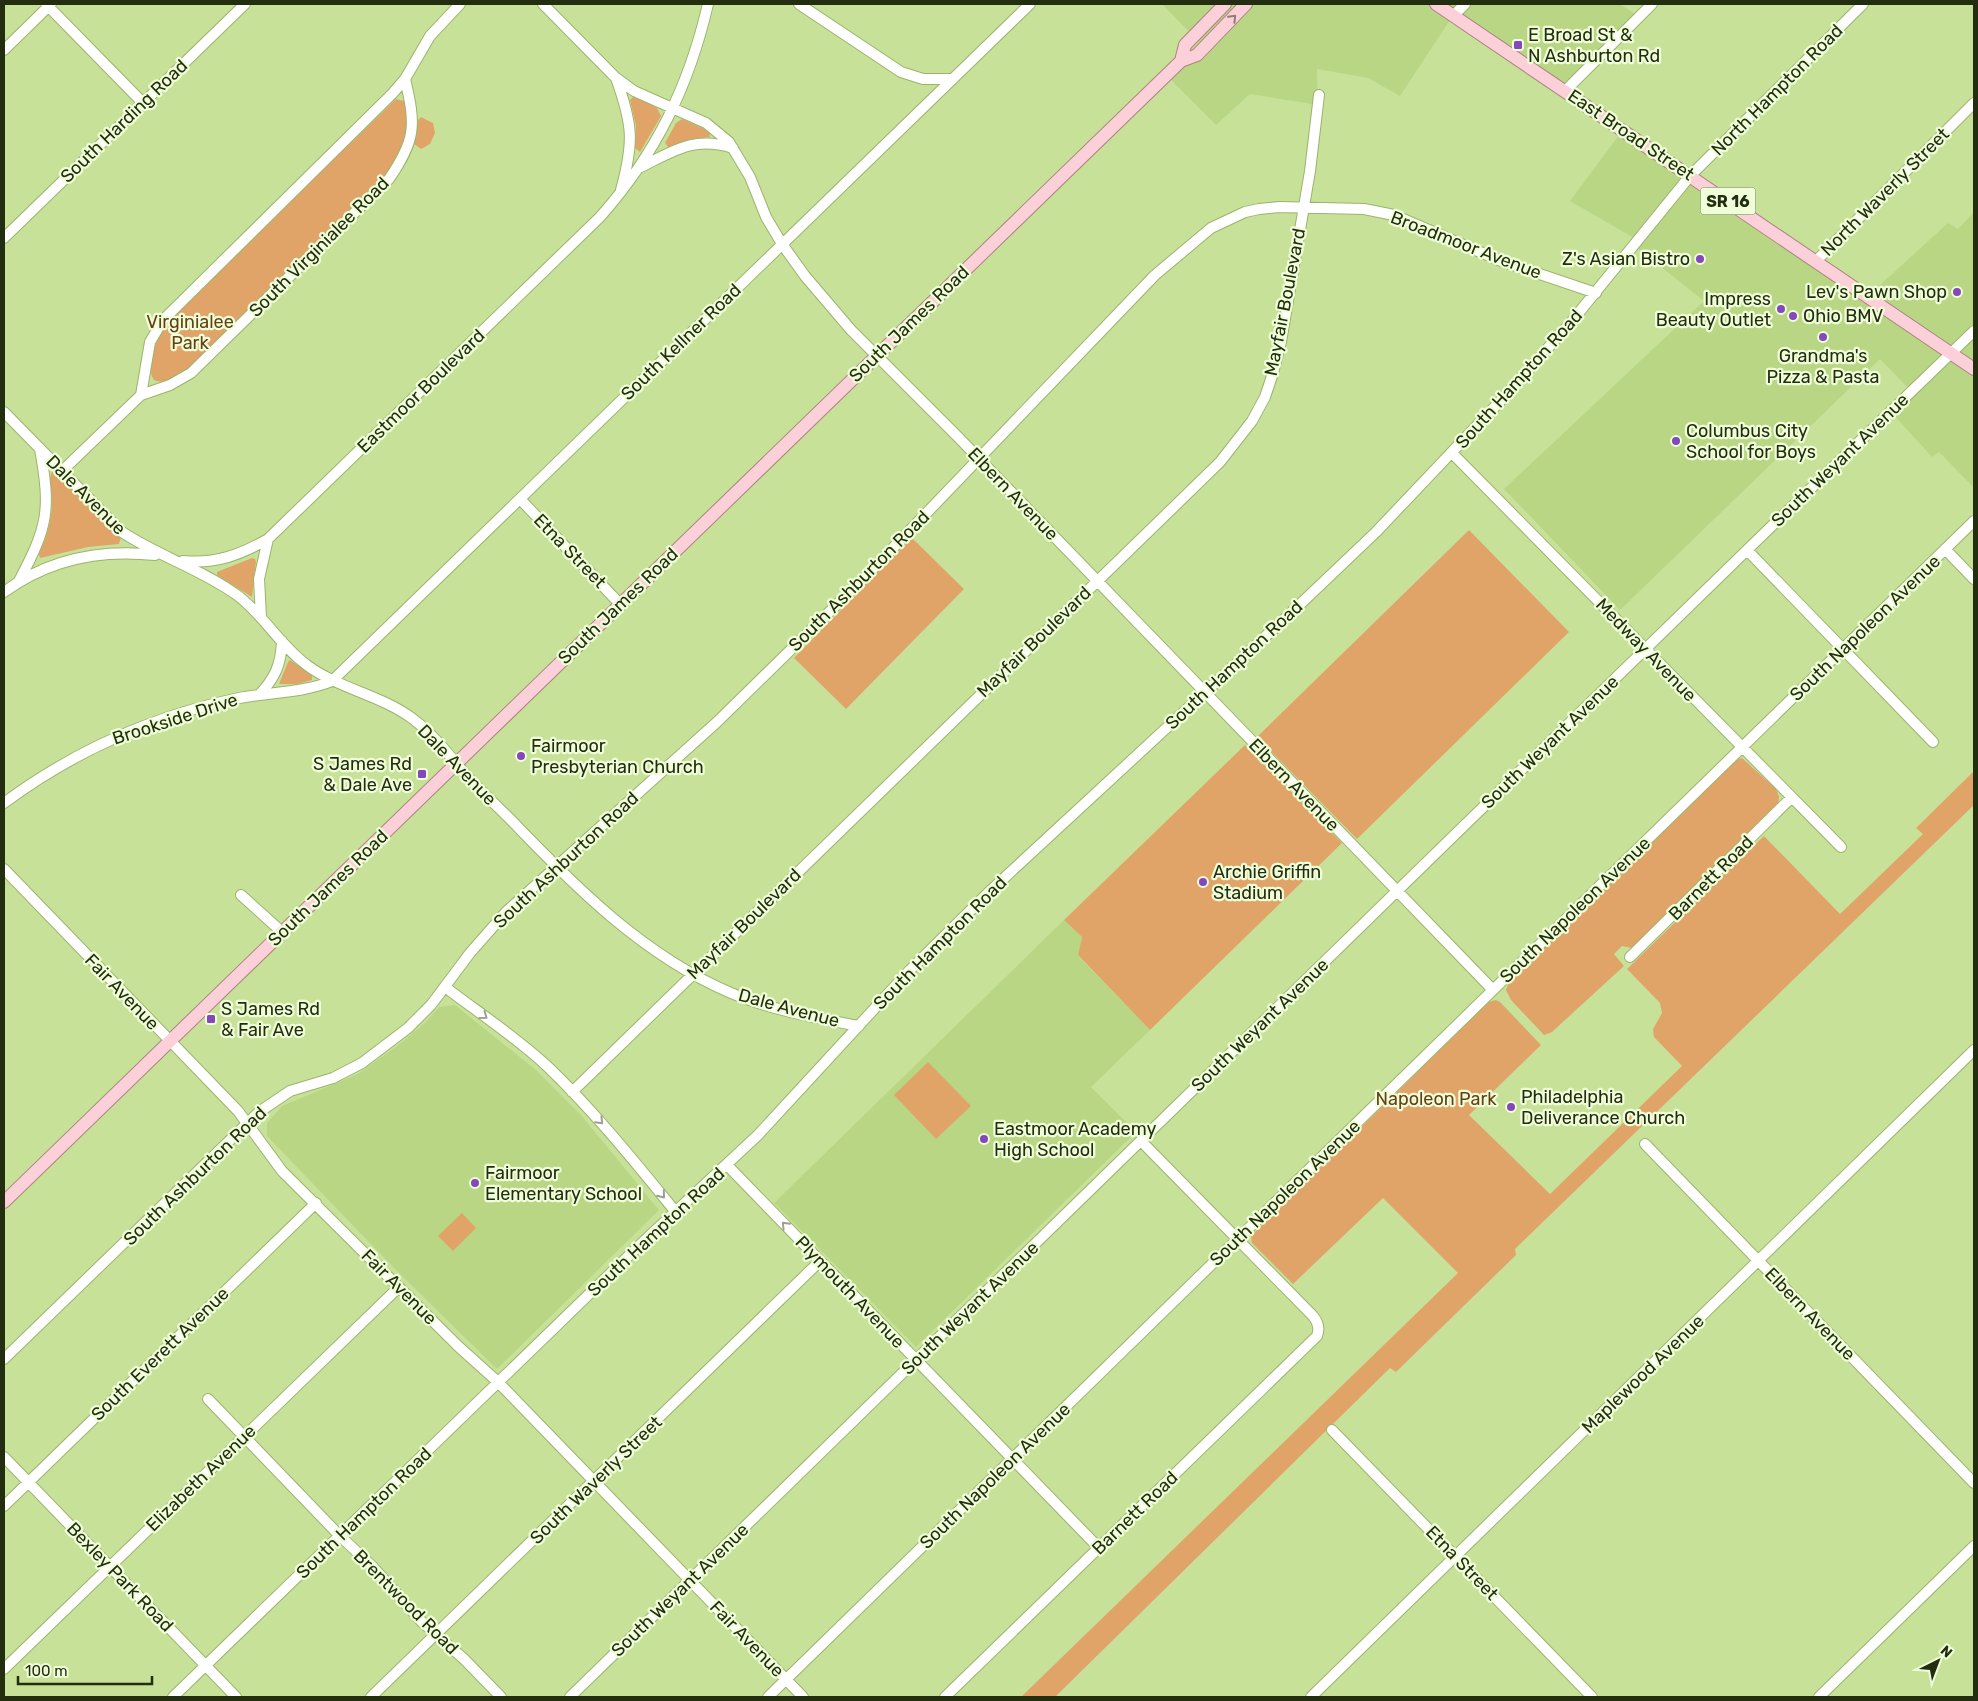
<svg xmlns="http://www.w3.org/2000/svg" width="1978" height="1701" viewBox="0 0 1978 1701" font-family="Rubik,sans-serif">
  <rect width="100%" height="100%" fill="#c7e298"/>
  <path fill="#b9d685" d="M1162 4H1620L1638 16 1564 92 1454 14 1400 96 1368 78 1317 69 1318 105 1250 94 1216 125 1165 74 1199 42Z
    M1622 131 1868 296 1948 223 1958 229 1974 212V488L1939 452 1932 457 1890 411 1910 390 1880 359 1620 610 1504 489 1704 301 1637 248 1641 242 1570 201Z
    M1064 920 1082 937 1078 956 1150 1030 1091 1087 1136 1132 916 1347 774 1203Z
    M455 1005 536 1070 581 1115 659 1210 497 1369 393 1267 267 1136V1123L282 1106 358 1074 397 1046 426 1022 439 1007Z"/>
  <path fill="#e1a468" d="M634 96 657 108 661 116 640 152 635 148 636 126 630 100Z
    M396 99 404 101C413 113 405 145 398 158 395 165 389 172 384 178L190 367C181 374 166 386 154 380 142 362 161 331 172 316Z
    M421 117 433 123 435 133 430 144 421 149 414 144 418 120Z
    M682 119 709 131 710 137 691 139 669 148 665 143 676 123Z
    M52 472H55L121 537 119 544 88 547 40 558 39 554C47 536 53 516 52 495 51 488 48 479 52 472Z
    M1469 530 1569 632 1357 839 1257 737Z
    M912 538 964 589 846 709 794 658Z
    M252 558 255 559 256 562 252 597 217 575V572Z
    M290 660 312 675V680L297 684H279L288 662Z
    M1245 745 1342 843 1150 1030 1078 955 1082 937 1064 920Z
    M1742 758 1776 789 1779 797 1778 806 1632 948 1622 946 1614 954 1624 966 1552 1032 1544 1035 1511 1000 1506 990 1509 982 1736 760Z
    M1974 771V805L1515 1249 1516 1255 1396 1372 1390 1368 1055 1697H1021L1458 1273 1383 1198 1293 1284 1252 1243 1251 1236 1488 1002 1496 1000 1500 1002 1541 1045 1469 1115 1550 1194 1682 1066 1654 1037 1653 1029 1662 1013 1660 1003 1627 969 1764 836 1840 914 1923 834 1916 828Z
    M928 1062 971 1106 936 1139 894 1095Z
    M462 1213 476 1228 453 1251 438 1236Z"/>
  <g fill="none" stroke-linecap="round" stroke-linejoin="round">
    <defs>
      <path id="minor" d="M46 4 143 103
        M543 4 615 77 634 91 706 123 729 142 750 177 766 217 782 244 805 276 851 330 959 438 1493 990
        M799 4 901 72 923 79H952
        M1453 16 1465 4
        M4 50 51 4
        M616 78C633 125 634 142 621 190
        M1565 91 1652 4
        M641 167C675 150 694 136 733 148
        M4 238 245 4
        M1816 261 1974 103
        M141 395 170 385 191 373 389 179C416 140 416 125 405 79
        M4 412 122 532C158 556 201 569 237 595 264 615 280 646 308 666 340 689 381 695 413 719 434 735 449 755 466 775 480 790 496 805 511 820 575 887 644 956 731 993 771 1010 817 1018 859 1026
        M1452 453 1841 847
        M62 471 141 395 150 342 163 320 393 93 405 79 430 36 460 4
        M520 499 620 604
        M1945 549 1974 579
        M1747 550 1933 742
        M183 561C216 564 240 555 268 539L600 217C656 154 689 86 708 4
        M19 581C48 526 51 511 40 449
        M4 592C49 559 100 549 155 555
        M261 617 259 579 268 539
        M259 695C275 678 281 665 282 641
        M4 803C74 751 153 716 239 698 270 692 303 693 332 681L1030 4
        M4 869 238 1111 282 1171 459 1347 498 1382 803 1697
        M241 895 282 932
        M1630 957 1791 798
        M445 987C479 1013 516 1037 547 1066 594 1111 634 1161 675 1211
        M572 1092 1220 462 1252 421 1265 397 1273 373 1281 342 1310 171 1319 95
        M1645 1144 1974 1483
        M727 1165 1099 1548
        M4 1359 259 1112 290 1091 333 1078 362 1063 408 1028 431 1005 470 953 506 912 717 722 868 574 1155 275 1211 228 1245 212 1259 209 1279 207 1364 209 1394 215 1501 261 1596 293
        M208 1399 340 1536 373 1567 421 1621 464 1659 501 1697
        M1332 1430 1592 1697
        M4 1457 236 1697
        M4 1506 316 1203
        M4 1669 399 1287
        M173 1697 644 1241 758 1135 910 970 989 892 1293 611 1376 532 1506 395 1572 321 1690 176 1863 4
        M371 1697 820 1261
        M570 1697 1747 550 1974 331
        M768 1697 1974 521
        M945 1697 1317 1336C1320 1328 1318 1322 1313 1316L1141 1141
        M1311 1697 1974 1050
        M1819 1697 1974 1546"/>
      <path id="major" d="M1436 4 1974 369
        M1181 61 1197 55 1246 4
        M4 1202 1181 61 1185 45 1225 4"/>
    </defs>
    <use href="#minor" stroke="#9bb46d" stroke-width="12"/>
    <use href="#major" stroke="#ad8382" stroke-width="14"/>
    <use href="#minor" stroke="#fff" stroke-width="10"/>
    <use href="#major" stroke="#fbd0d9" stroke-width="12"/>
  </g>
  <defs><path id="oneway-chevron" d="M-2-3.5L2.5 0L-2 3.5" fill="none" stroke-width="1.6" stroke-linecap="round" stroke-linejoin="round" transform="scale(1.25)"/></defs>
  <use stroke="#8f7e74" href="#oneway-chevron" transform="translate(1233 18) rotate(-46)"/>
  <g stroke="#9ca093">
    <use href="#oneway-chevron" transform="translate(484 1016) rotate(36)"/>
    <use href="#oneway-chevron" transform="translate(600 1121) rotate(46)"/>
    <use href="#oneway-chevron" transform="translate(662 1195) rotate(51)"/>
    <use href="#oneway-chevron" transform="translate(785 1225) rotate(-134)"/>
  </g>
  <g fill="#8447bd" stroke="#effdd9" stroke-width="2">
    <rect x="1513" y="40" width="10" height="10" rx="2.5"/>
    <circle cx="1700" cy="259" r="5"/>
    <circle cx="1957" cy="292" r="5"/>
    <circle cx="1781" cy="309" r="5"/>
    <circle cx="1793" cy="316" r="5"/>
    <circle cx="1823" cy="337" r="5"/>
    <circle cx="1676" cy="441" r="5"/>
    <circle cx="521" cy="756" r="5"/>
    <rect x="417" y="769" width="10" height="10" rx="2.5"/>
    <circle cx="1203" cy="882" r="5"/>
    <rect x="206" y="1014" width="10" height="10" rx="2.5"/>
    <circle cx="1511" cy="1107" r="5"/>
    <circle cx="984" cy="1139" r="5"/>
    <circle cx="475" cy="1183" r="5"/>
  </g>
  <g text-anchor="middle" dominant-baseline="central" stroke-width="4.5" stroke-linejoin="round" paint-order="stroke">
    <rect fill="#effdd9" stroke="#606b4c" stroke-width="1" x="1700.5" y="187.5" width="55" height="27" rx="4"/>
    <g font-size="16" font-weight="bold" fill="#232d0f">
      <text x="1728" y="201">SR 16</text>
    </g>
    <g font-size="18" fill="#232d0f" stroke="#effdd9" text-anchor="start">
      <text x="1528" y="35">E Broad St &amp;<tspan x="1528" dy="21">N Ashburton Rd</tspan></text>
      <text x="1690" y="259" text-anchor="end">Z's Asian Bistro</text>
      <text x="1947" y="292" text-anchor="end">Lev's Pawn Shop</text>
      <text x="1771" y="299" text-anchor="end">Impress<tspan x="1771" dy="21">Beauty Outlet</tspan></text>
      <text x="1803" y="316">Ohio BMV</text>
      <text x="1823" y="356" text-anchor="middle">Grandma's<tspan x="1823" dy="21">Pizza &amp; Pasta</tspan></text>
      <text x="1686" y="431">Columbus City<tspan x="1686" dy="21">School for Boys</tspan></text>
      <text x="531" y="746">Fairmoor<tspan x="531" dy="21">Presbyterian Church</tspan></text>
      <text x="412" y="764" text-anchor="end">S James Rd<tspan x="412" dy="21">&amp; Dale Ave</tspan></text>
      <text x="1213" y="872">Archie Griffin<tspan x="1213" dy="21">Stadium</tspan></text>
      <text x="221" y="1009">S James Rd<tspan x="221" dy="21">&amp; Fair Ave</tspan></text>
      <text x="1521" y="1097">Philadelphia<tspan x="1521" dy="21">Deliverance Church</tspan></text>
      <text x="994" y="1129">Eastmoor Academy<tspan x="994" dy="21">High School</tspan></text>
      <text x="485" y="1173">Fairmoor<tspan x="485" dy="21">Elementary School</tspan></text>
    </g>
    <g font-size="18" fill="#232d0f" stroke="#effdd9">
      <text transform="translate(1777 90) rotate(-45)">North Hampton Road</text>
      <text transform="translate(124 121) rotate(-44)">South Harding Road</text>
      <text transform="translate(1631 135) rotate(34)">East Broad Street</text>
      <text transform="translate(1885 192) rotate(-45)">North Waverly Street</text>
      <text transform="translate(1466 245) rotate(21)">Broadmoor Avenue</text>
      <text transform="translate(319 247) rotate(-45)">South Virginialee Road</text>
      <text transform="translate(1285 302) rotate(-79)">Mayfair Boulevard</text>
      <text transform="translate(909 324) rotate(-44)">South James Road</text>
      <text transform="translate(681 342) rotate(-44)">South Kellner Road</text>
      <text transform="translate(1519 379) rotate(-48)">South Hampton Road</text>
      <text transform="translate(421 391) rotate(-44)">Eastmoor Boulevard</text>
      <text transform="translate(1840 460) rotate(-44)">South Weyant Avenue</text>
      <text transform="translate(1013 494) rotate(46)">Elbern Avenue</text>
      <text transform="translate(86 495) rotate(45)">Dale Avenue</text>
      <text transform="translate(570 551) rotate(46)">Etna Street</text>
      <text transform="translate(859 581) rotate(-45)">South Ashburton Road</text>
      <text transform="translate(618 606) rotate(-44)">South James Road</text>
      <text transform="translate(1865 628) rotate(-44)">South Napoleon Avenue</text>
      <text transform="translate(1034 642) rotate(-44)">Mayfair Boulevard</text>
      <text transform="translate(1646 650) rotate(46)">Medway Avenue</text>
      <text transform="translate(1234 665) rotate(-43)">South Hampton Road</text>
      <text transform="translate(175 719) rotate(-18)">Brookside Drive</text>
      <text transform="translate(1550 742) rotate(-44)">South Weyant Avenue</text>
      <text transform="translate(457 765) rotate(46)">Dale Avenue</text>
      <text transform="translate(1294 785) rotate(46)">Elbern Avenue</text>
      <text transform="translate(566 860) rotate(-43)">South Ashburton Road</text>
      <text transform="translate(1711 878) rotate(-45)">Barnett Road</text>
      <text transform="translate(328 888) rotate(-44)">South James Road</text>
      <text transform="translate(1575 910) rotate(-44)">South Napoleon Avenue</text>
      <text transform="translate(744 924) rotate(-44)">Mayfair Boulevard</text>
      <text transform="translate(940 943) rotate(-45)">South Hampton Road</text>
      <text transform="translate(122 992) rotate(46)">Fair Avenue</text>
      <text transform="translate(789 1008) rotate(15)">Dale Avenue</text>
      <text transform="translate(1260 1025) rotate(-44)">South Weyant Avenue</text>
      <text transform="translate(195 1176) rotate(-44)">South Ashburton Road</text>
      <text transform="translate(1285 1193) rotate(-44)">South Napoleon Avenue</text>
      <text transform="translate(656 1232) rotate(-43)">South Hampton Road</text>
      <text transform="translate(399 1287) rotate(45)">Fair Avenue</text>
      <text transform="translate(850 1292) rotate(46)">Plymouth Avenue</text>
      <text transform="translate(970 1308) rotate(-44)">South Weyant Avenue</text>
      <text transform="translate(1810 1314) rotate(46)">Elbern Avenue</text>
      <text transform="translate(160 1354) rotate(-44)">South Everett Avenue</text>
      <text transform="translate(1643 1374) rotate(-44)">Maplewood Avenue</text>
      <text transform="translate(995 1476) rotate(-44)">South Napoleon Avenue</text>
      <text transform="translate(201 1478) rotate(-44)">Elizabeth Avenue</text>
      <text transform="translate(596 1480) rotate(-44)">South Waverly Street</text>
      <text transform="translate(364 1513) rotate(-44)">South Hampton Road</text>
      <text transform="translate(1135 1513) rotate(-44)">Barnett Road</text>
      <text transform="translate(1462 1563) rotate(46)">Etna Street</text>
      <text transform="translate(120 1577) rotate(46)">Bexley Park Road</text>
      <text transform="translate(680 1590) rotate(-44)">South Weyant Avenue</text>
      <text transform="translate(406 1602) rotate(45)">Brentwood Road</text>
      <text transform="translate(747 1639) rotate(46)">Fair Avenue</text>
    </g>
    <g font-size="18" fill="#663f12" stroke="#effdd9">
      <text x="190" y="322">Virginialee<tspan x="190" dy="21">Park</tspan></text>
      <text x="1436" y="1099">Napoleon Park</text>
    </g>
  </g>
  <rect width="1978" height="1701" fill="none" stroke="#232d0f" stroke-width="10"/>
  <g transform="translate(1938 1661) rotate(42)" stroke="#effdd9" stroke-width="4" paint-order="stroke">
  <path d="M0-4L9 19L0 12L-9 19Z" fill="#232d0f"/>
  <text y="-8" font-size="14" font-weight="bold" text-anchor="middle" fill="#232d0f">N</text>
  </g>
  <path d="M18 1676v8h134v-8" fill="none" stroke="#232d0f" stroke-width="2.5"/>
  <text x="25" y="1676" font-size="15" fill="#232d0f" stroke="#effdd9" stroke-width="4" paint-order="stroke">100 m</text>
</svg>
